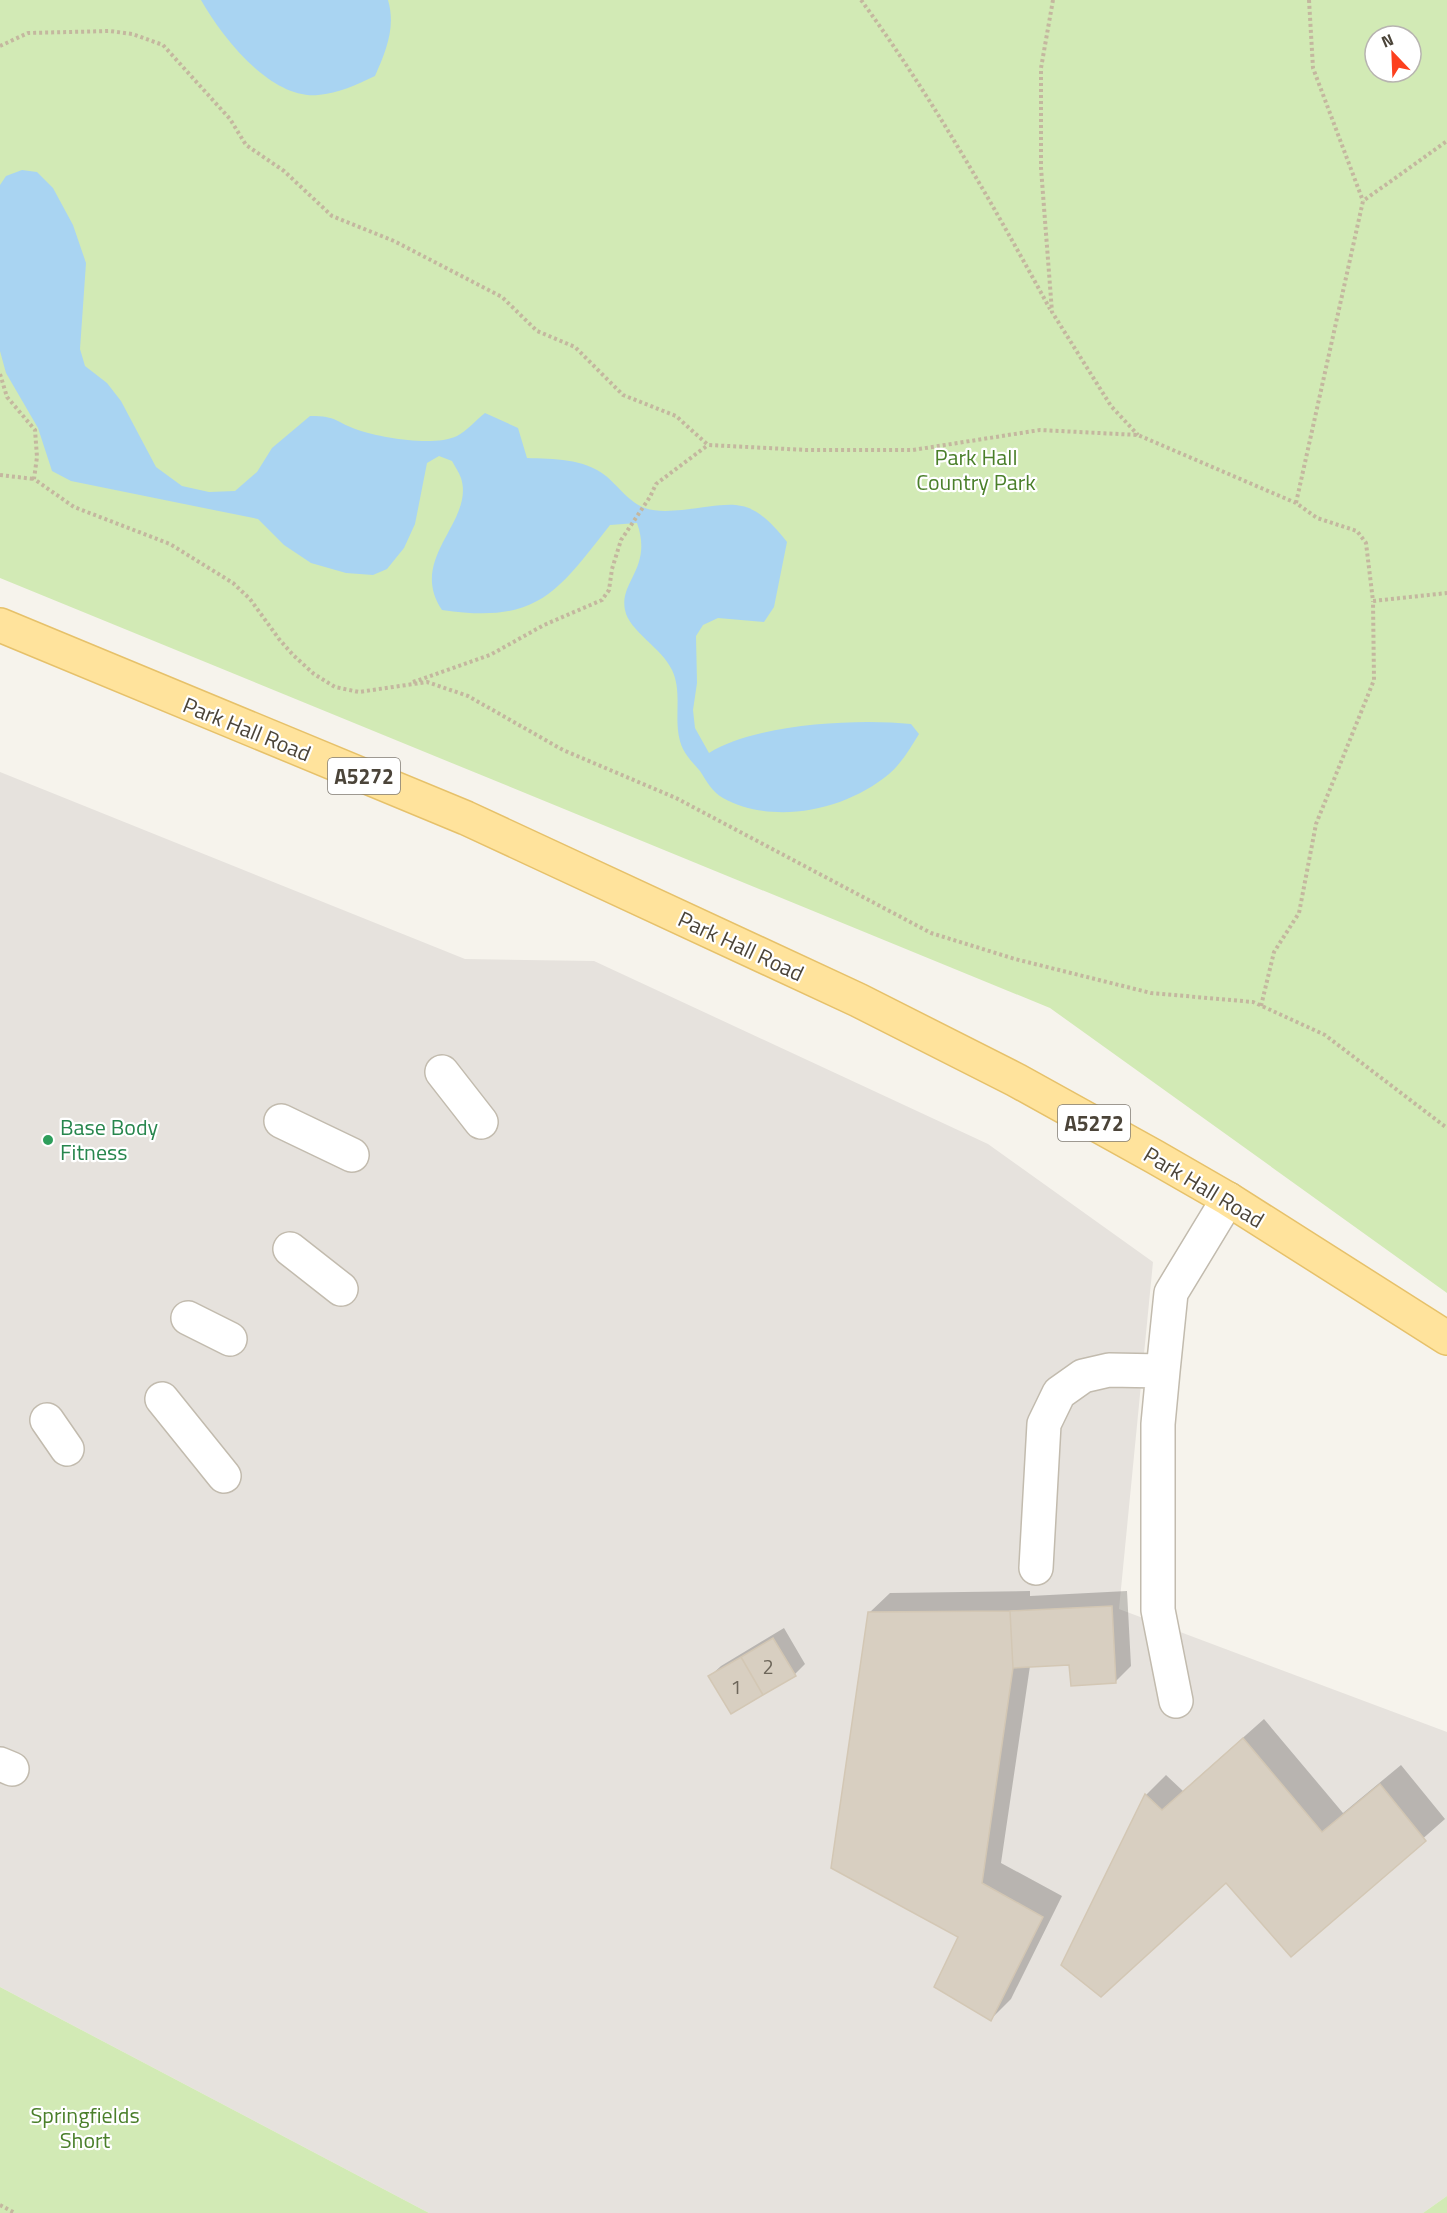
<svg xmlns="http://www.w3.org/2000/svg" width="1447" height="2213" viewBox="0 0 1447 2213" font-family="'Titillium Web',sans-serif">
  <rect width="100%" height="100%" fill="#f6f3ec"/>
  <path fill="#e6e2dd" d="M0 772 465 959 594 961 988 1144 1153 1262 1119 1609 1447 1732V2196L1423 2213H429L0 1987Z"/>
  <path fill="#d2eab5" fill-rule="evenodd" d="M0 0H1447V1293L1050 1008 0 578ZM1375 36H1411V72H1375Z
    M0 1987 429 2213H0Z
    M1447 2196V2213H1423Z"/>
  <path fill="#a9d4f2" d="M201 0H388C396 27 386 51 375 76 356 85 339 93 318 95 270 99 222 37 201 0Z
    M22 170 37 172 53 188 73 225 86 263 80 349 85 366 107 383 121 401 156 467 182 486 209 492 235 491 257 472 272 448 310 416C338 416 335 422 358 430 382 438 434 447 457 436 467 431 476 420 485 413L518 428 527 458C554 459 583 458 606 476 617 485 631 504 645 508 656 512 670 511 682 510 736 504 749 494 787 542L774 607 764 622 718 618 703 625 696 636 697 683 693 710 695 728 709 753C754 724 857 718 911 724L919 734C911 747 901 764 889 774 846 810 774 826 723 798 712 792 706 780 700 771 694 764 687 757 683 749 671 723 684 695 672 670 662 648 629 631 625 610 619 581 653 568 637 523L610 525C556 594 537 624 442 610 407 558 475 522 461 478 459 472 455 467 452 461L439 456 427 463 415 524 404 548 387 569 373 575 346 573 311 563 284 545 258 519 71 481 52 471 38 428 6 373 0 351V185L6 176Z"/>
  <path fill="#0003" d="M1030 1591V1596L1127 1591 1131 1666 1115 1682 1071 1664 1030 1666 1001 1863 1062 1896 1011 1999 991 2019 960 1937 869 1613 890 1593Z
    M784 1628 805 1664 795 1674 710 1676 721 1666Z
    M1264 1719 1343 1813 1401 1765 1445 1819 1291 1955 1146 1795 1166 1775 1183 1791Z"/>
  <path fill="#d8cfc1" stroke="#d3c7b4" stroke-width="1.5" d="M1112 1606 1116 1683 1071 1686 1069 1665 1013 1668 1010 1611Z
    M1010 1611 1013 1668 982 1883 1043 1917 991 2021 934 1987 958 1937 831 1868 868 1612Z
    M773 1638 796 1676 763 1695 741 1657Z
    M741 1657 763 1695 731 1714 708 1676Z
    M1243 1738 1322 1832 1380 1784 1426 1841 1291 1957 1226 1883 1101 1997 1061 1965 1145 1794 1162 1810Z"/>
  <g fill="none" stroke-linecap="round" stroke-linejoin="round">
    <defs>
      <path id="minor" d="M442 1072 481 1122
        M281 1121 352 1155
        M290 1249 341 1289
        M188 1318 230 1339
        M162 1399 224 1476
        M47 1420 67 1449
        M1036 1568 1044 1424 1059 1393 1083 1376 1109 1370 1163 1371
        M1176 1701 1158 1610V1424L1163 1371 1171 1293 1228 1199
        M0 1764 12 1769"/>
      <path id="major" d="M0 625 466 818 858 1000 1016 1080 1155 1157 1228 1199 1447 1338"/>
    </defs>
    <use href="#minor" stroke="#c2bbae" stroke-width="36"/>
    <use href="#major" stroke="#e6c16a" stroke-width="36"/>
    <path stroke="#c4b79f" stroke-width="4" stroke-dasharray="3 3" stroke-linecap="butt" d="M861 0C932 97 992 203 1050 309
      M1053 0 1041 68V168L1052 312 1111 406 1138 435
      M1309 0 1313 68 1363 201
      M0 46 28 33 110 31 132 34 163 45 230 119 246 145 284 171 332 216 394 241 502 297 537 331 575 347 623 395 676 416 708 445 807 450H913L1040 430 1138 435 1296 503 1317 518 1357 531 1366 543 1373 601 1447 593
      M0 374 7 397 35 430 37 457 34 479 74 507 170 544 233 583 250 599 279 639 293 655 314 674 335 687 359 692 427 682 468 696 563 750 676 798 931 933 1015 959 1151 993 1253 1002 1325 1035 1447 1128
      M0 475 34 479
      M1296 503 1363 201 1447 141
      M413 682 490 655 544 625 602 600 609 590 612 569 621 540 650 497 656 484 708 445
      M1261 1006 1274 952 1299 913 1316 824 1374 680 1373 601
      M0 2205 15 2213"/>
    <use href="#minor" stroke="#fff" stroke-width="33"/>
    <use href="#major" stroke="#ffe39c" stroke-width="33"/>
  </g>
  <circle fill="#2e9e5b" stroke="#fff" stroke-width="2" cx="48" cy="1140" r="6"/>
  <g text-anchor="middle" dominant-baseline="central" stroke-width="4.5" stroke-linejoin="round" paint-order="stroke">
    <g font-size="20" fill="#6e675b">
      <text x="768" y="1666">2</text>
      <text x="736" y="1686">1</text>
    </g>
    <g fill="#fff" stroke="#817c74" stroke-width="1.5">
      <rect x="328" y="758" width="72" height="36" rx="4.5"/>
      <rect x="1058" y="1105" width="72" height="36" rx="4.5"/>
    </g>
    <g font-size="21" font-weight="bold" fill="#4b4439">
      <text x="364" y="776">A5272</text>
      <text x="1094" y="1123">A5272</text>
    </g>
    <g font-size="22" fill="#4a7f2a" stroke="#fff">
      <text x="976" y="457">Park Hall<tspan x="976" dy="25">Country Park</tspan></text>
      <text x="85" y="2115">Springfields<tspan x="85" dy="25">Short</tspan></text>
    </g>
    <g font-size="22" fill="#4b4439" stroke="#fff">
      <text transform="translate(247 729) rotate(22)">Park Hall Road</text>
      <text transform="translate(741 946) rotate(25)">Park Hall Road</text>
      <text transform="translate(1204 1187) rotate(31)">Park Hall Road</text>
    </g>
    <g font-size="22" fill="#27864d" stroke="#fff" text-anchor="start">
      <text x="60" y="1127">Base Body<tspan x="60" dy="25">Fitness</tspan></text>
    </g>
  </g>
  <g transform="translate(1393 54) rotate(337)"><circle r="28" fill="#ffffff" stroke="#b7b4b0" stroke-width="1.5"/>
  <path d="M0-4.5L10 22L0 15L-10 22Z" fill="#fc3f1d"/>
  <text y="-9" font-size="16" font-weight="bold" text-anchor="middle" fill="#4b4439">N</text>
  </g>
</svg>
